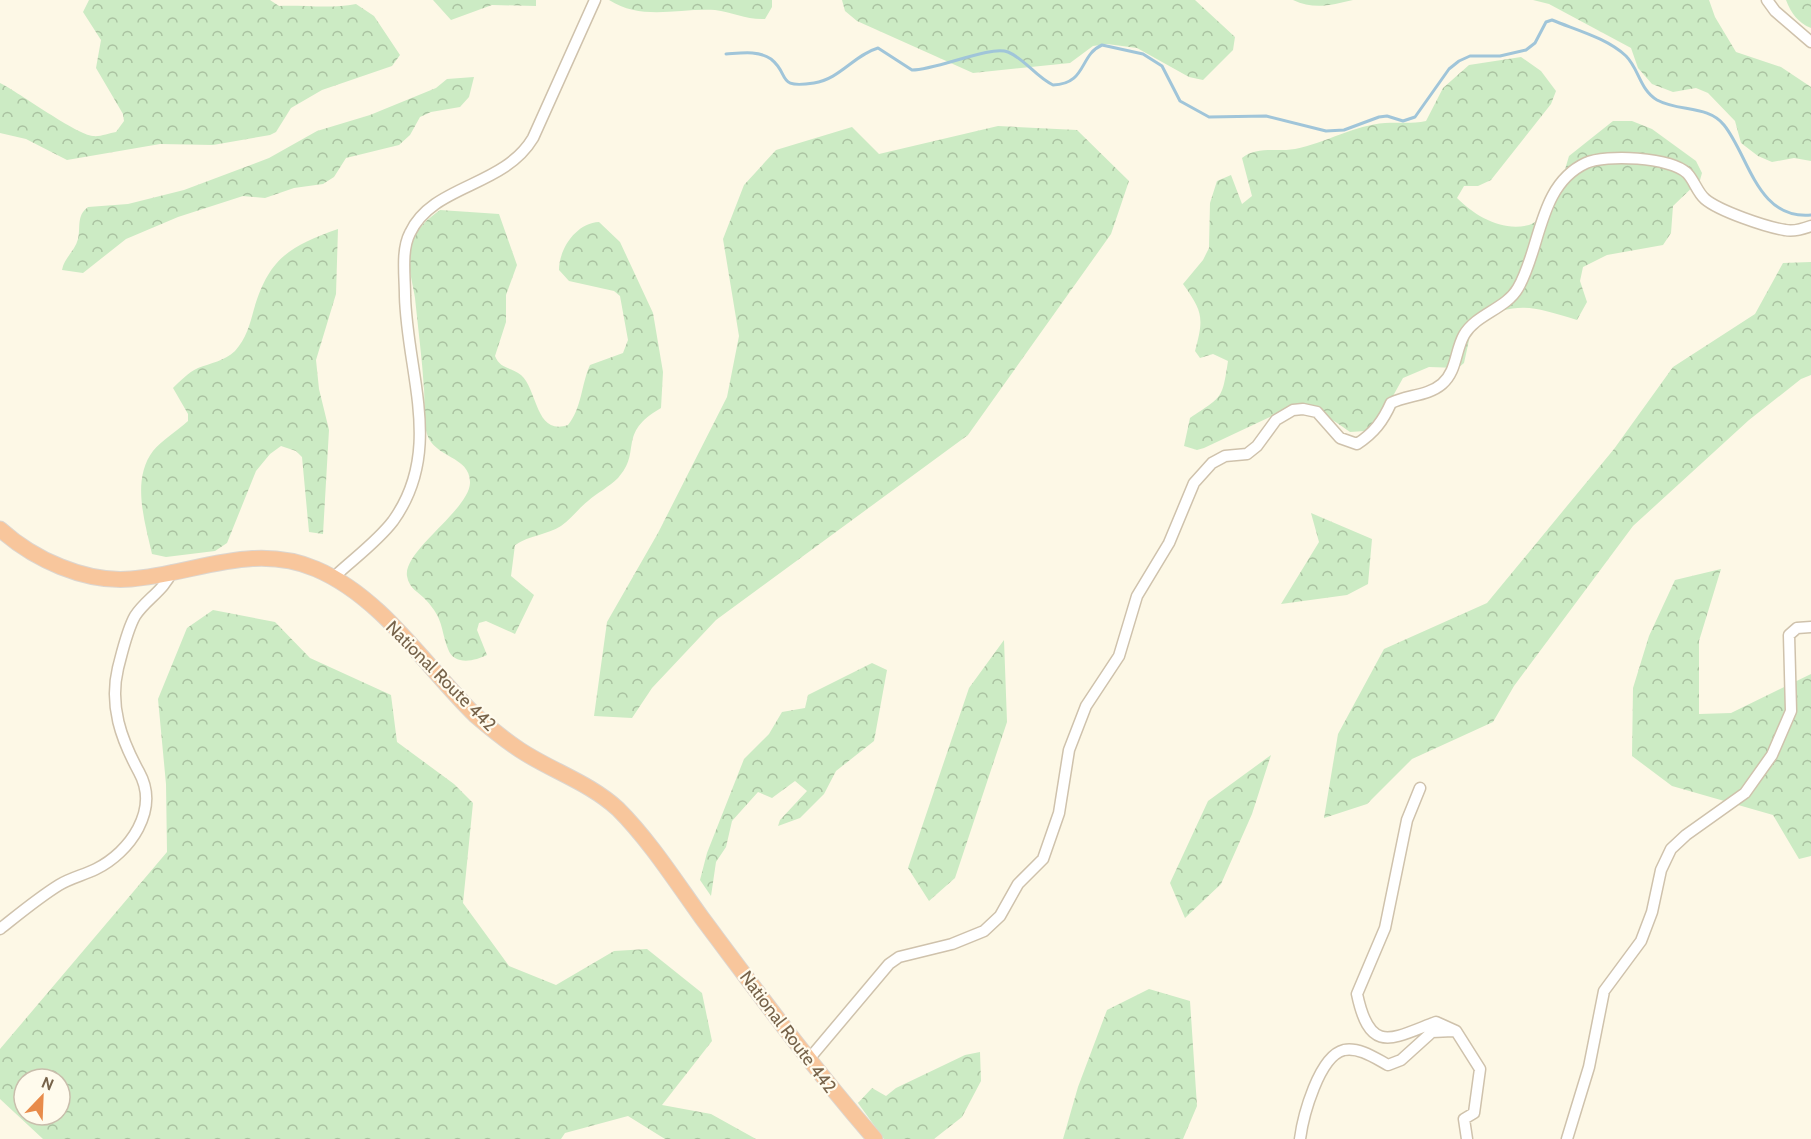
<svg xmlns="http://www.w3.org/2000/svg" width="1811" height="1139" viewBox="0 0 1811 1139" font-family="Cabin,sans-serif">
  <defs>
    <pattern id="forest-crowns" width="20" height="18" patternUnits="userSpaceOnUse" patternTransform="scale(1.5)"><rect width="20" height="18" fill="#ccebc4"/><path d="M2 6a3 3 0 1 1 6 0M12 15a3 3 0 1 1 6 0" fill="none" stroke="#aac2a1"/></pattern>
  </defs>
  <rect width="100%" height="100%" fill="#fdf8e6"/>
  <path fill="url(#forest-crowns)" fill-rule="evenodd" d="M89 0H270L279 6C304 5 332 9 356 4L374 16 400 55 392 66 322 90 291 108 276 132 270 135 213 145 160 144 67 160 26 139 0 133V83C20 93 77 135 93 136 100 137 109 133 116 132L124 121 123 114 96 68 101 40 83 12Z
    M433 0H536V6L492 5 451 20Z
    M609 0H772V7L765 19C747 20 732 12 715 10 678 8 642 21 609 0Z
    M842 0H1195L1235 37 1233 50 1203 80 1189 77 1137 48 1107 44 1093 46 1070 63 973 73 857 21 845 11Z
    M1293 0H1353C1332 5 1314 10 1293 0Z
    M1533 0H1709L1715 17 1736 52 1781 67 1811 87V161L1794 158 1772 162 1758 156 1741 143 1735 121 1708 93 1696 88 1673 92 1652 84 1638 68 1631 48 1549 4Z
    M1786 0H1811V28C1798 23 1791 13 1786 0Z
    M1521 57 1541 71 1556 91 1551 104 1491 180 1478 186H1464L1457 198C1475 216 1502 232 1529 225 1537 222 1546 214 1553 210L1569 156 1613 121H1632L1652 129 1696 161 1702 173 1700 180 1673 206 1671 233 1663 245 1607 255 1583 267 1580 281 1587 302 1577 320C1529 306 1520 301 1473 322L1464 363 1458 368 1429 367 1403 378 1379 421 1365 431 1350 432C1332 419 1316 408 1293 406L1204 448 1197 450 1184 446 1190 418C1222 396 1222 401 1228 361L1213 354 1200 358 1195 351C1204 318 1203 312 1183 284L1203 260 1209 248 1210 203 1217 181 1231 175 1242 204 1252 196 1242 158C1256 146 1278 152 1295 149 1325 143 1355 125 1385 123 1399 122 1412 124 1426 121L1443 88 1469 65Z
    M474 77 469 97 460 107 431 112 420 117 410 135 399 145 346 158 334 177 323 184 294 188 265 198 243 196 178 217 126 239 83 273 62 270C64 258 75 251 78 239 81 227 76 216 88 207L128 204 184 190 269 158 317 131 370 115 436 88 447 79Z
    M998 126 1077 130 1129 181 1111 234 968 435 716 620 652 688 632 718 594 716 607 622 658 533 727 397 739 336 723 239 744 185 776 150 852 127 879 154Z
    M440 210 499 214 517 265 506 295V322L495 356C500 369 511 367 521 375 538 390 535 436 568 425 582 408 581 385 590 365L623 353 628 340 620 296 614 291 569 281 559 270C559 249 576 223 599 222L620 242 653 313 663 372 661 408C616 434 643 451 618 478 609 487 597 493 588 501 579 508 571 519 561 526 547 535 530 535 515 545L511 576 534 595 515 634 486 621 479 623 477 630 487 655C475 661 454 666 448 649 440 627 444 620 426 600 419 592 409 589 407 576 403 551 469 510 470 483 471 456 434 458 427 434 423 421 425 403 424 389 422 358 418 328 415 298 413 284 406 261 410 248 416 229 425 221 440 210Z
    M338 229 336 294 316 360 319 389 329 430 323 534 309 532 302 457 296 451 281 446 270 454 256 471 227 543 215 551 166 557 152 554C145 522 131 480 153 451 161 441 177 431 188 421V414L173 388C180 381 189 372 198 368 211 363 224 361 235 351 246 339 250 324 254 309 269 258 290 246 338 229Z
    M1811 262V375L1801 379 1749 420 1633 526 1514 686 1493 722 1412 759 1367 804 1324 818 1338 734 1384 649 1487 603 1614 449 1673 367 1755 314 1783 263Z
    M1311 513 1372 539 1368 584 1347 595 1281 604 1319 542Z
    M1721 569 1699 641V714L1731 713 1811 674V856L1799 859 1773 815 1672 786 1632 756 1633 688 1649 636 1675 580Z
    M213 610 275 622 310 658 391 695 397 742 454 784 473 803 463 903 509 966 556 985 614 951 647 949 702 993 712 1041 662 1105 711 1114 756 1139H665L628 1116 565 1133 561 1139H43L0 1099V1049L167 852 166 784 158 699 187 628ZM24 1079H60V1115H24Z
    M1004 640 1007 722 955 878 929 901 908 868 969 688Z
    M872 663 887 670 874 741 836 771 824 794 800 818 778 826 780 820 807 791 795 781 772 798 758 792 732 821 726 847 716 862 711 896 700 880 707 853 744 759 769 734 782 712 805 708 808 695Z
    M1271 755 1252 814 1221 884 1185 918 1170 883 1208 801Z
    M1149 989 1190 1001 1197 1106 1183 1139H1063L1078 1087 1107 1010Z
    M980 1052 981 1081 962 1117 934 1139H884L858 1103 872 1088 886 1096 896 1088 965 1055Z"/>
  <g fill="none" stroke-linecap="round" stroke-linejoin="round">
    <path stroke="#a0c5d9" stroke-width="3" d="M726 54C741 53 758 50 771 59 791 75 775 89 814 83 840 79 854 55 878 48L912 70C937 70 990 45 1008 52 1025 59 1036 77 1053 85 1087 84 1079 55 1102 45L1143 54 1162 66 1180 101 1209 117 1266 116 1326 131 1344 130 1379 117 1387 116 1403 121 1415 117 1449 69 1459 61 1470 56H1500L1526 50 1535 43 1546 22 1552 20C1576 30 1607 38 1626 56 1639 69 1640 90 1657 100 1679 112 1708 105 1724 125 1749 156 1757 220 1811 215"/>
    <defs>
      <path id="minor" d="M1767 0 1775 11 1811 42
        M334 577C353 559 377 542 393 521 444 450 407 374 405 296 405 276 401 250 410 233 433 184 503 188 533 138L595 0
        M1420 788 1407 820 1385 928 1357 994C1370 1055 1391 1039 1436 1022L1456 1031 1480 1069 1474 1113 1464 1119 1467 1139
        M0 929C19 914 38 898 59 885 70 878 84 875 96 869 130 852 160 810 139 772 121 739 109 706 118 668 122 653 127 630 135 616 146 599 164 591 172 571
        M809 1059 889 964 899 957 952 944 984 931 1000 916 1018 884 1043 859 1059 813 1069 750 1086 706 1119 656 1137 596 1169 543 1194 483 1212 463 1225 456 1247 454 1257 446 1276 420 1293 410 1303 409 1317 412 1340 438 1357 444C1374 433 1383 421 1391 403 1407 395 1428 396 1442 384 1457 371 1455 351 1464 335 1476 314 1506 309 1518 288 1541 249 1538 185 1586 163 1606 154 1670 157 1687 173 1694 180 1697 192 1705 199 1719 211 1766 227 1785 230 1794 232 1803 229 1811 226
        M1300 1139C1303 1116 1319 1056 1344 1050 1359 1047 1375 1058 1388 1065L1401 1060 1432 1032 1453 1031
        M1567 1139 1589 1067 1604 991 1641 941 1652 912 1661 870 1671 849 1686 835 1745 793 1772 755 1791 711 1789 635 1797 628 1811 627"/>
      <path id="highway" d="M0 529C33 559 85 583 131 579 194 574 253 542 316 569 382 597 425 666 475 715 489 727 505 740 520 750 552 771 590 783 618 809 650 841 676 882 702 918 758 993 813 1068 875 1139"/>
    </defs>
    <use href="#minor" stroke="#cfc2ac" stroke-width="13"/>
    <use href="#highway" stroke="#dcd6d0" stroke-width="17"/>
    <use href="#minor" stroke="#fff" stroke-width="10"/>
    <use href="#highway" stroke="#f8c69c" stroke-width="15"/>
  </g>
  <g text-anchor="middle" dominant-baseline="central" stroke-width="4.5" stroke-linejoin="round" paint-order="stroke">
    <g font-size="18" fill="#77634a" stroke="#fffbed">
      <text transform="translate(441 676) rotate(45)">National Route 442</text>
      <text transform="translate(788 1032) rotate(53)">National Route 442</text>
    </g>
  </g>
  <g transform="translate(42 1097) rotate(23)"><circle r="28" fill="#fffbed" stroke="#c9beac" stroke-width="1.5"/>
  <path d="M0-4.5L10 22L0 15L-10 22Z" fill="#e88b4a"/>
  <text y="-9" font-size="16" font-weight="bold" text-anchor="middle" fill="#77634a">N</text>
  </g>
</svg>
